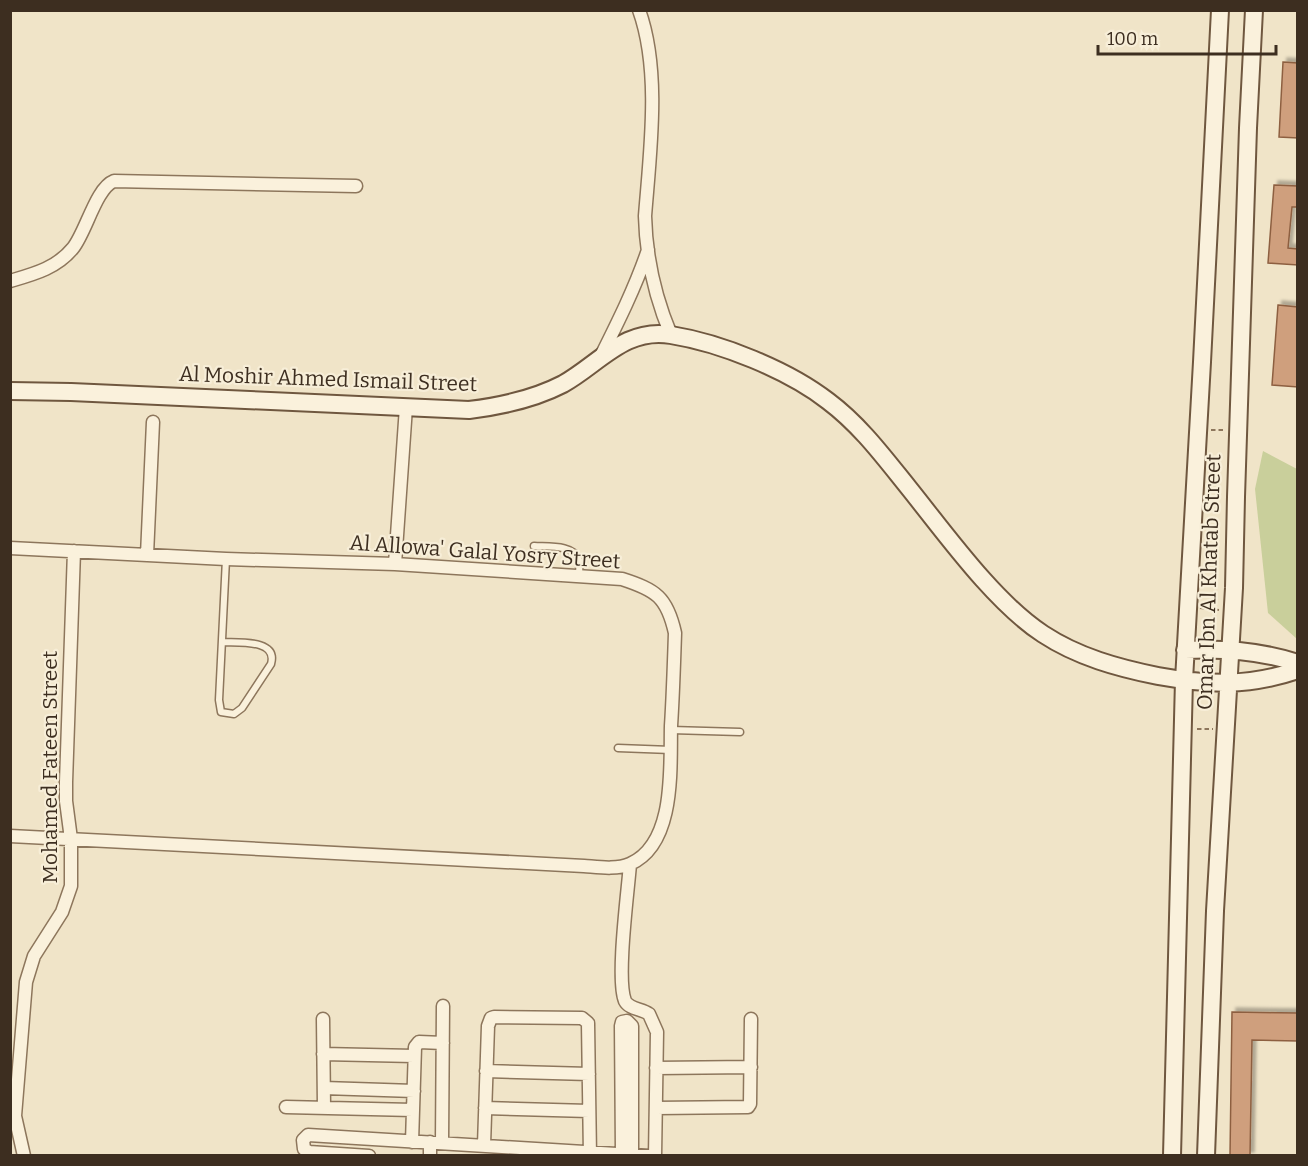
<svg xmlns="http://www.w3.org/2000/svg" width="1308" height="1166" viewBox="0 0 1308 1166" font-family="Bitter,serif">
  <defs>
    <filter id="shadow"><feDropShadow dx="4" dy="-4" stdDeviation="1.5" flood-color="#0004"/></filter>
  </defs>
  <rect width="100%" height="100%" fill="#f0e4c8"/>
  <path fill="#c9cf9b" d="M1263 451 1297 469V639L1268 613 1255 489Z"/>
  <path fill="#cf9f7d" stroke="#8d5f41" stroke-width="1.5" filter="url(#shadow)" d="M1283 62 1298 63V138L1279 137Z
    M1274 185 1298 186V207H1292L1288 248 1298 249V265L1268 263Z
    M1278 305 1298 307V387L1272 385Z
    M1232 1012 1298 1013V1041L1252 1040 1250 1156H1230Z"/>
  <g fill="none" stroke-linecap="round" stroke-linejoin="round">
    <defs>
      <path id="lane" d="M534 546C547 547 574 544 579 560 580 563 579 571 579 575
        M222 642C239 643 278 639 271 664L242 708 234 714 221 712 219 700 226 559
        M671 730 740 732
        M618 748 671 750"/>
      <path id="street" d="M639 10C661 71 650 152 645 216 646 256 655 297 671 335
        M10 281C34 274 57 268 73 248 86 232 96 188 114 181L356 186
        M600 358C618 322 635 288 648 250
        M10 548 226 559 395 564 622 579C656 590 667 597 675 633 674 664 673 695 671 726 670 767 676 844 630 864 616 870 598 867 584 866L10 836
        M147 555 153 422
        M395 564 406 407
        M630 864C628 891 616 979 625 1001 629 1009 642 1009 649 1014L657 1032 655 1156
        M323 1019 324 1107
        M323 1054 414 1056
        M656 1068 751 1067
        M486 1071 589 1074
        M324 1088 414 1091
        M286 1107 413 1110
        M485 1108 589 1111
        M656 1108 748 1107 750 1104 751 1019
        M412 1142 415 1047 419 1042 443 1043
        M442 1143 443 1006
        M484 1145 488 1026 491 1018 494 1017 582 1018 588 1023 590 1156
        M622 1154 621 1026 622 1022 627 1021 632 1026V1154
        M24 1156 15 1116 26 982 34 956 62 912 71 886V839L66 801V782L74 551
        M369 1156 309 1152 304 1149 303 1140 308 1135 649 1156
        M430 1156V1142"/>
      <path id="secondary" d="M10 391 71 392 469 410C502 406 534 399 563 384 599 364 625 327 671 335 721 343 788 370 828 401 860 425 883 456 908 487 945 533 994 602 1043 634 1078 657 1118 668 1158 676 1208 685 1248 687 1298 670
        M1185 650C1224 648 1261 651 1298 663
        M1172 1156 1184 680 1202 362 1220 10
        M1206 1156 1215 911 1234 588 1236 497 1248 128 1254 10"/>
    </defs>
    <use href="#lane" stroke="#8d765c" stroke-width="9"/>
    <use href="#street" stroke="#8d765c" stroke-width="15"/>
    <use href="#secondary" stroke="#6f573f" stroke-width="20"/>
    <path stroke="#8d765c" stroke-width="2" stroke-dasharray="4.5 3" stroke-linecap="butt" d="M1211 430H1223
      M1200 608 1219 610
      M1197 729H1213"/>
    <use href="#lane" stroke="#faf1dc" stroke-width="6"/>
    <use href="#street" stroke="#faf1dc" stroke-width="12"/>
    <use href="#secondary" stroke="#faf1dc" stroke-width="16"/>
  </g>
  <g text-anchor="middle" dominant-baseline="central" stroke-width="4.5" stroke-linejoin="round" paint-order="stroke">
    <g font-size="21" fill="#3d2e20" stroke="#f7eed8">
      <text transform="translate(328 379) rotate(2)">Al Moshir Ahmed Ismail Street</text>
      <text transform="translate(485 552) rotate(4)">Al Allowa' Galal Yosry Street</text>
      <text transform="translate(1209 582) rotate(-88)">Omar Ibn Al Khatab Street</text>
      <text transform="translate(50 767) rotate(-90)">Mohamed Fateen Street</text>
    </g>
  </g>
  <rect width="1308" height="1166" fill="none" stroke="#3d2e20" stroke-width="24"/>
  <path d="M1098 45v9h178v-9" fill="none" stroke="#3d2e20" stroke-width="3"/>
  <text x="1107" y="45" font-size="18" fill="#3d2e20" stroke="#f7eed8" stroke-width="4.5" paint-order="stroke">100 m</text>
</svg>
